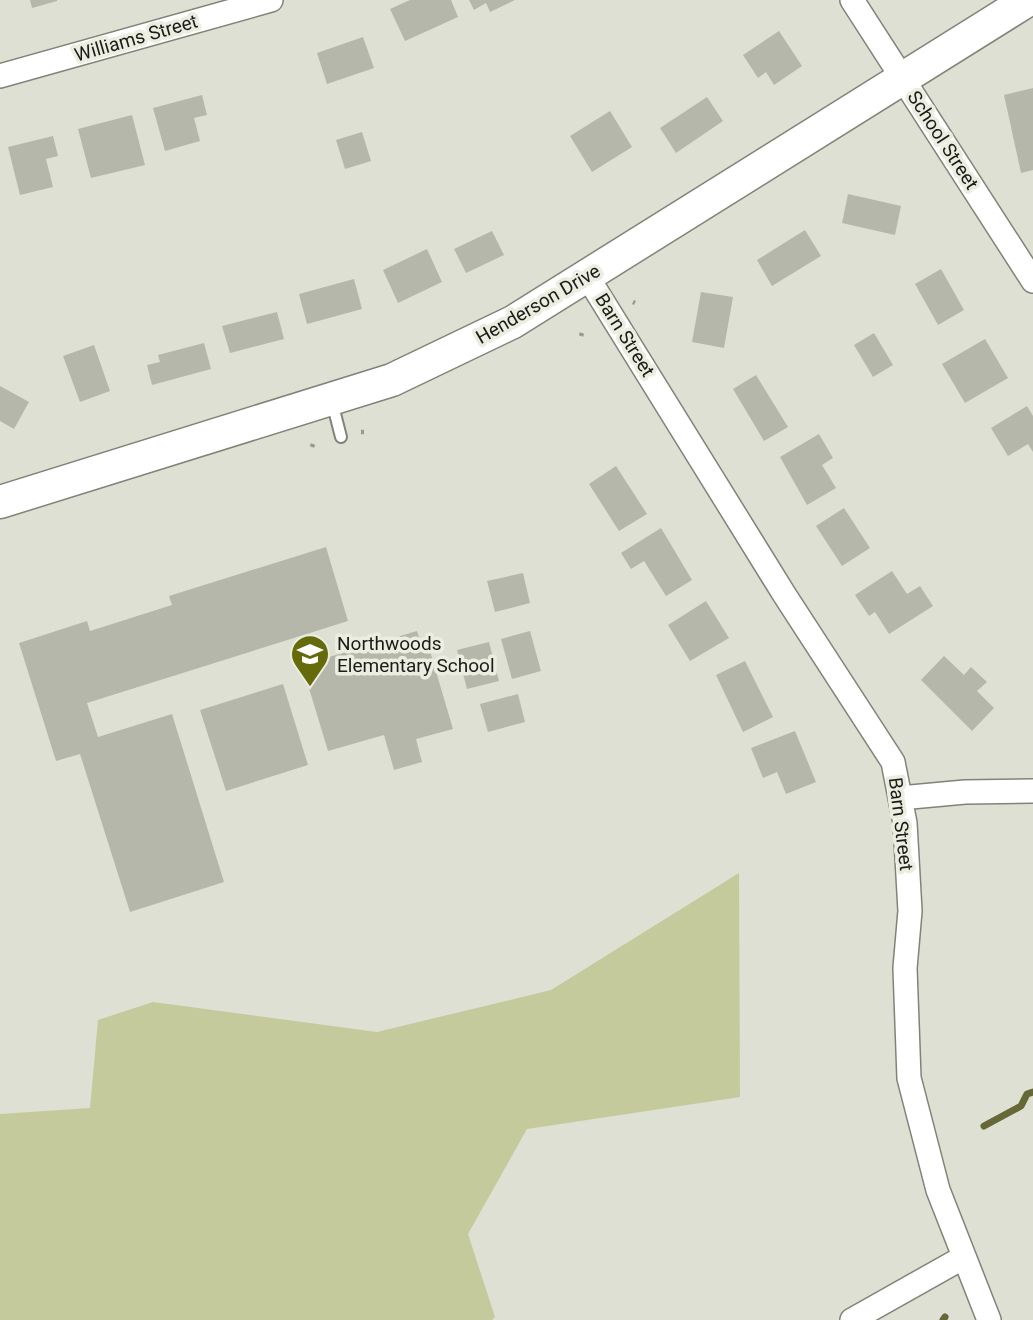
<svg xmlns="http://www.w3.org/2000/svg" width="1033" height="1320" viewBox="0 0 1033 1320" font-family="Roboto,sans-serif">
  <rect width="100%" height="100%" fill="#dee0d3"/>
  <path fill="#c5ca9d" d="M739 873 740 1097 527 1129 468 1234 495 1317 492 1320H0V1114L90 1108 98 1020 153 1002 377 1032 551 990Z"/>
  <g fill="none" stroke-linecap="round" stroke-linejoin="round">
    <path stroke="#666937" stroke-width="7" d="M984 1126 1021 1106 1027 1094 1033 1092
      M943 1320 945 1317"/>
  </g>
  <path fill="#b6b7ab" d="M30 0H57V1L32 8Z
    M410 0H451L458 17 405 41 390 9Z
    M469 0H515L490 12 486 3 474 10Z
    M779 31 802 66 774 85 766 72 758 78 743 55Z
    M363 37 374 68 327 84 317 53Z
    M1033 88V170L1021 173 1004 95Z
    M202 95 207 115 194 118 200 141 165 151 153 108Z
    M707 97 723 121 676 153 660 128Z
    M610 111 632 147 592 172 570 136Z
    M132 115 145 165 91 178 78 129Z
    M362 132 371 161 345 169 336 140Z
    M53 136 58 156 46 159 53 187 20 195 8 147Z
    M848 194 901 206 895 235 842 223Z
    M805 230 821 256 772 286 757 260Z
    M492 231 504 255 466 273 454 249Z
    M427 249 442 282 398 303 383 270Z
    M941 269 964 310 938 325 915 284Z
    M354 279 362 309 307 324 299 294Z
    M701 292 733 297 724 348 692 342Z
    M277 312 284 339 230 353 222 326Z
    M874 333 893 365 873 377 854 345Z
    M985 339 1008 378 965 403 942 364Z
    M204 343 211 369 152 385 147 365 160 362 158 355Z
    M94 345 110 391 80 402 63 356Z
    M756 375 788 427 764 441 733 389Z
    M0 386 29 402 14 429 0 421Z
    M1027 406 1033 416V452L1028 444 1008 456 991 428Z
    M819 434 833 458 822 465 836 488 807 505 780 457Z
    M616 466 647 514 619 531 589 484Z
    M844 508 870 548 842 566 816 526Z
    M661 528 692 580 666 596 644 561 631 569 621 553Z
    M326 547 348 621 87 703 98 737 172 714 224 882 130 912 80 754 56 761 19 643 87 621 90 631 172 605 169 596Z
    M892 571 907 594 920 586 933 606 889 634 875 612 869 616 855 595Z
    M523 573 530 603 495 612 487 581Z
    M706 601 729 638 690 661 668 625Z
    M417 631 424 653 430 651 453 729 416 739 422 762 394 770 384 735 328 751 302 665Z
    M530 631 541 671 512 679 501 639Z
    M489 642 499 681 467 689 457 650Z
    M944 656 964 675 971 667 987 682 977 691 994 708 972 731 921 680Z
    M745 661 773 717 743 732 716 675Z
    M283 684 308 765 226 791 200 710Z
    M518 694 525 722 488 732 480 704Z
    M795 731 816 782 786 794 777 772 763 778 751 748Z"/>
  <g fill="none" stroke-linecap="round" stroke-linejoin="round">
    <defs>
      <path id="lane" d="M332 402 341 437"/>
      <path id="street" d="M852 0 1033 281
        M0 76 271 0
        M587 276 784 594 893 762 905 823 910 911 905 968 909 1078 938 1190 989 1320
        M900 798 965 792 1033 791
        M852 1320 964 1257"/>
      <path id="secondary" d="M0 502 392 380 513 322 1028 0"/>
    </defs>
    <use href="#lane" stroke="#828378" stroke-width="14"/>
    <use href="#street" stroke="#828378" stroke-width="26"/>
    <use href="#secondary" stroke="#828378" stroke-width="35"/>
    <path stroke="#98998f" stroke-width="4.5" stroke-dasharray="7 3.5" stroke-linecap="butt" d="M633 302 635 303
      M581 336 582 333
      M361 432H364
      M312 447 313 444"/>
    <use href="#lane" stroke="#fff" stroke-width="10"/>
    <use href="#street" stroke="#fff" stroke-width="23"/>
    <use href="#secondary" stroke="#fff" stroke-width="32"/>
  </g>
  <defs>
    <symbol id="school-pin" viewBox="-11 -11 22 30"><path d="M0 17L-7.5 6A9.5 9.5 0 1 1 7.5 6Z" fill="#656a0a" stroke="#ebede0"/><path d="M0-5L7-2L0 1L-7-2ZM-4 1L0 2.5L4 1V4Q0 6-4 4Z" fill="#fff"/></symbol>
  </defs>
  <g fill-rule="evenodd">
    <use href="#school-pin" x="288" y="632" width="44" height="60"/>
  </g>
  <g text-anchor="middle" dominant-baseline="central" stroke-width="7" stroke-linejoin="round" paint-order="stroke">
    <g font-size="19" fill="#1b1b17" stroke="#ebede0">
      <text transform="translate(136 38) rotate(-16)">Williams Street</text>
      <text transform="translate(943 140) rotate(57)">School Street</text>
      <text transform="translate(538 304) rotate(-30)">Henderson Drive</text>
      <text transform="translate(625 335) rotate(58)">Barn Street</text>
      <text transform="translate(901 824) rotate(83)">Barn Street</text>
    </g>
    <g font-size="19" fill="#1b1b17" stroke="#ebede0" text-anchor="start">
      <text x="337" y="643">Northwoods<tspan x="337" dy="22">Elementary School</tspan></text>
    </g>
  </g>
</svg>
